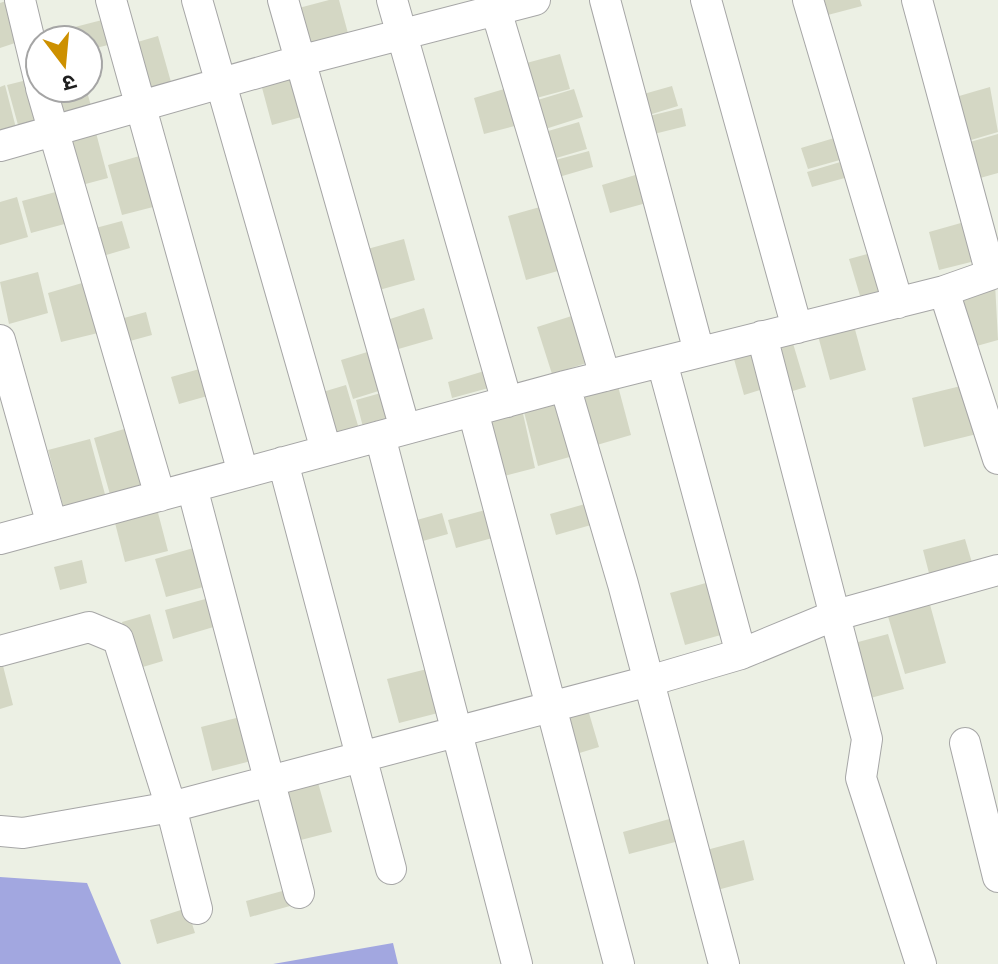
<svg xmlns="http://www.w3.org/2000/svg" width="998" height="964" viewBox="0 0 998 964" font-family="'Sofia Sans Condensed','Noto Sans Devanagari',sans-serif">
  <rect width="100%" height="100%" fill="#ecf0e4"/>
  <path fill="#a2a7e0" d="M0 877 87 883 121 964H0Z
    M393 943 398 964H273Z"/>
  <path fill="#d4d7c4" d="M329 0H339L349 37 306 48 295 9Z
    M820 0H860L862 6 824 16Z
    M6 1 18 42 0 48V3Z
    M106 19 112 44 88 50V40H74L71 28Z
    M158 36 171 82 138 92 124 46Z
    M560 54 570 89 529 100 519 65Z
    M293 75 305 116 272 125 261 84Z
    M27 80 39 120 18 125 7 85Z
    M5 85 16 128 0 132V87Z
    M672 86 678 106 639 118 633 97Z
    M511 87 522 124 484 134 474 98Z
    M990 87 998 132 961 143 949 99Z
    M45 88H86L91 106 53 116Z
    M574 89 583 117 539 131 531 102Z
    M682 108 686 126 650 135 645 117Z
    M579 122 587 149 546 161 538 134Z
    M95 129 108 178 78 186 65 137Z
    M998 134V173L973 180 963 144Z
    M841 136 847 158 808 169 801 148Z
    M589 151 593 167 552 179 548 162Z
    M143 155 157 206 122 215 108 165Z
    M847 160 852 176 812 187 807 172Z
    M642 173 650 202 610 213 602 185Z
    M63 190 72 222 31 233 22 201Z
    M17 197 28 237 0 245V202Z
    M547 205 565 269 526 280 508 216Z
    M122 221 130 248 96 258 88 230Z
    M968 221 979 260 939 270 929 232Z
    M404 239 415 280 372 292 360 251Z
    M871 253 883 293 861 299 849 259Z
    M38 272 48 313 9 324 0 282Z
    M89 281 102 332 61 342 48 293Z
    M995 283 998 340 966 349 951 294Z
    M424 308 433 339 395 350 387 320Z
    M146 312 152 335 119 344 113 321Z
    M578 314 593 361 552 374 537 327Z
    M853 322 866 370 830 380 817 332Z
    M792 340 806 387 786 393 772 346Z
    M758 344 770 387 744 395 732 352Z
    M374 350 385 389 353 399 341 360Z
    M203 368 211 395 179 404 171 377Z
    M491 369 496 386 452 398 448 382Z
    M969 384 981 433 924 447 912 398Z
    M346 385 359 429 329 437 316 394Z
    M618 386 631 435 590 447 576 398Z
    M388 391 395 419 363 427 356 400Z
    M565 397 580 454 538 466 523 408Z
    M522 409 535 468 496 478 482 418Z
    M131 427 148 487 111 498 94 438Z
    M90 439 106 498 64 509 48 450Z
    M592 502 598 523 556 535 550 514Z
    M157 509 168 551 125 562 114 519Z
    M489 509 496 537 456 548 448 520Z
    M442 513 448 534 412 544 406 523Z
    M965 539 973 566 930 577 923 550Z
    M197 547 207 586 166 597 155 559Z
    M82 560 87 583 60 590 54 567Z
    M713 581 728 633 685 645 670 593Z
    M209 598 217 626 173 639 165 610Z
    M929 601 946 663 905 674 887 613Z
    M150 614 163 661 136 669 122 622Z
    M888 634 904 689 863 700 847 645Z
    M1 658 13 705 0 709V659Z
    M427 669 438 713 399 723 387 679Z
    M586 703 599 747 573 755 560 711Z
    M244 716 255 760 212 771 201 727Z
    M315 772 332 832 293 842 276 783Z
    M673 818 679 841 629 854 623 832Z
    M744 840 754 880 710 892 699 852Z
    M286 890 290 906 250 917 246 901Z
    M187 908 195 933 157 944 150 920Z"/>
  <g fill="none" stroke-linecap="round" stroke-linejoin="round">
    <defs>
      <path id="street" d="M20 0 40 83
        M111 0 243 473
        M197 0 326 450
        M283 0 405 429
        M392 0 507 402
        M493 0 605 376
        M605 0 699 352
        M706 0 797 328
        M808 0 898 303
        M917 0 991 274
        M41 88 160 496
        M0 146 299 61 535 0
        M944 291 998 459
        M762 336 867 739 861 778 921 964
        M0 340 52 525
        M662 362 741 654
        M565 386 623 584 724 964
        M473 411 619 964
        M380 436 517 964
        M283 462 391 869
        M192 487 299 893
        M0 539 565 386 944 291 998 272
        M0 651 89 627 118 639 171 807 197 909
        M965 743 998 877
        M0 831 23 833 171 807 649 681 741 654 833 616 998 570"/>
    </defs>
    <use href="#street" stroke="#a6a6a6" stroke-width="32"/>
    <use href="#street" stroke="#fff" stroke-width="30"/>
  </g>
  <g transform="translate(64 64) rotate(164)"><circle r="38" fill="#ffffff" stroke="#a5a5a5" stroke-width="2"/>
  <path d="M0-6L14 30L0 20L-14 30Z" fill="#cd9000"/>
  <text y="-12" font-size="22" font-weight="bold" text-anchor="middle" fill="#1f1f1f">उ</text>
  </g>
</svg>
